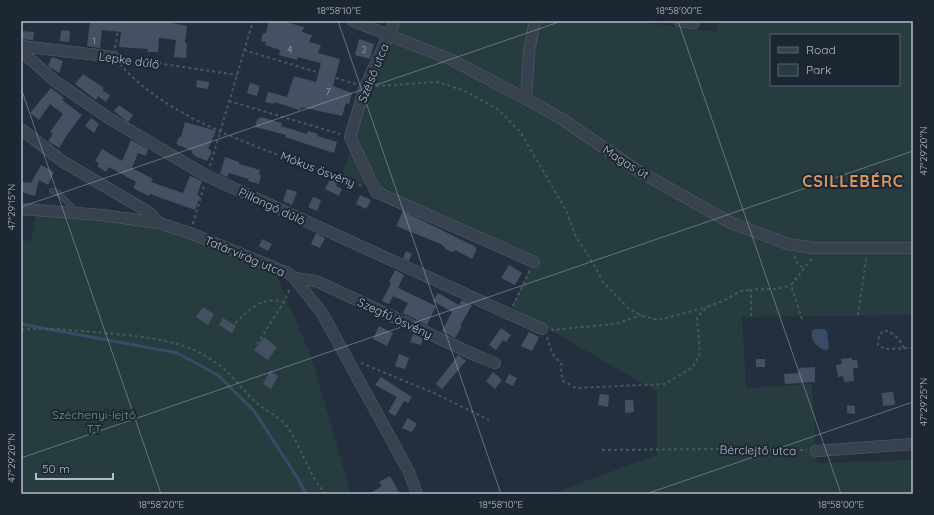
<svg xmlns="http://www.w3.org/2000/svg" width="934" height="515" viewBox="0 0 934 515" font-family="Quicksand,sans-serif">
  <rect width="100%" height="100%" fill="#242f3e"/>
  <path fill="#263c3f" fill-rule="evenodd" d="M394 21H634L716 32 718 21H913V315L742 317 746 388 812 384 817 463 913 460V494H550L657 455V392L511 307 534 259 342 175ZM771 35H899V85H771Z
    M37 212 159 223 272 265 311 356 351 494H21V240L31 241Z"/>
  <path fill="#394c67" d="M815 329H824L827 331 829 349 824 350C816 346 810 340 812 331Z"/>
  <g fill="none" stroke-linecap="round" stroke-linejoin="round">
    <path stroke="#394c67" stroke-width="3" d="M21 324 177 353 218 375 254 411 297 477 306 494"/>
  </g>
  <path fill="#455162" d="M90 21H163L187 26 185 43H187L186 58 174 57 176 40 159 38 158 52H147L148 49 119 47 121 32 102 30 100 48 87 46Z
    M269 21H282L304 27 302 32 312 35 309 42 321 45 318 53 340 59 333 86 352 93 349 104 346 103 342 116 301 107 300 110 274 102 273 104 265 102 268 92 287 97 294 76 316 82 321 63 297 57V60L279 55 280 50 265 45 266 42 261 41 263 33H266Z
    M61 30 70 31 69 42 60 41Z
    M21 31 34 32 33 40 21 39Z
    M359 39 374 44 370 59 355 55Z
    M52 57 63 61 59 73 48 66Z
    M83 74 104 88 102 90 110 95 106 102 98 96 96 100 75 84Z
    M197 80 209 82 208 89 196 87Z
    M250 83 260 86 257 96 247 93Z
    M51 88 64 98 62 100 82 115 67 135 59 148 48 141 53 134 50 132 63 114 50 104 39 120 30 113Z
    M119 105 133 115 128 122 114 111Z
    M261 117 282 123 281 126 307 134 308 131 318 134 317 136 337 142 334 153 285 137 286 135 255 127 257 120Z
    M91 118 99 124 94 133 85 126Z
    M185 122 216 131 208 149 211 150V154L207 161 195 156 192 153V151L176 144 179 137H181Z
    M131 140 148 149 146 156 138 153 132 168 153 179 151 182 183 193 190 176 202 181 197 195 200 196 195 210 150 194 149 196 133 188 136 182 109 167 106 172 97 166 99 163 95 161 102 149 122 161Z
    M225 157 239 162V164L260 170 259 175H261L259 184 248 181 249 179 229 173 227 177 220 174Z
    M41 165 54 172 48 185 39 180 35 196 21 192V182L31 183Z
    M332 176 339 180 336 186 342 189 339 196 325 189Z
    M287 189 297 192 292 205 283 201Z
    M360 195 371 200 366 209 356 204Z
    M313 197 321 200 317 211 308 207Z
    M403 211 476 247V251L472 259 455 250 454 252 447 250 441 244 396 226Z
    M316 233 325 238 320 248 311 244Z
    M262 239 272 244 268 251 259 246Z
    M406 251 412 254 409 261 403 258Z
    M509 265 522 273 515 285 501 278Z
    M395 270 404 275 398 288 436 306 427 325 403 313 408 303 393 296 389 304 382 301 391 283 389 282Z
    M438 293 459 305 462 300 472 305 460 326H462L455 338 442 331 452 312 433 301Z
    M203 307 214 314 208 325 196 317Z
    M223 318 236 326 232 333 219 325Z
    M379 326 393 333 387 346 373 339Z
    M501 328 511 335 506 342 503 340 496 350 489 345Z
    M529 332 539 337 532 351 521 346Z
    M413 334 423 338 421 345 410 342Z
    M264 337 277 347 268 360 254 350Z
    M399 354 409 358 405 369 395 366Z
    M458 355 466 361 442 389 436 384Z
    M852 358V360H857L858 368H853L854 381 844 382 843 376 838 377 836 365 842 364 841 359Z
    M756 359H765V367H756Z
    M815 367V382L785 384 784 374 799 373V368Z
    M270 371 278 376 271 389 263 384Z
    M493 372 502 380 495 389 486 381Z
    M509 374 517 378 513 386 505 382Z
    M381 377 412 397 408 403 404 401 395 416 388 412 397 397 375 385Z
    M893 392 895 405 883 406 882 393Z
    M600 394 609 395 608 407 598 405Z
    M625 400H633L634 412 625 413Z
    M847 405 855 406V414L847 413Z
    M408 418 417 424 412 432 402 428Z
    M390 476 400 494H369L382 486 379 482Z"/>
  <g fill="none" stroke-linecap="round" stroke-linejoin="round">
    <defs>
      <path id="lane" d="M52 191 57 192 77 212"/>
      <path id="street" d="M353 21 452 60 526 99 562 119 635 169 731 223 788 244 814 248H913
        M395 21 365 87 350 137 376 192 534 262
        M679 21 694 23
        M21 46 114 57
        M21 51 55 81 107 117 207 176 542 329
        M526 99 529 51 535 21
        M21 129 62 161 150 213 159 223
        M21 209 102 215 159 223 190 233 288 273 294 278 322 313 397 450 409 472 417 494
        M294 278 316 281 327 286 477 356 495 363
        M816 451 913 444"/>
    </defs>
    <use href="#lane" stroke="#565f6c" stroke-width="6"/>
    <use href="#street" stroke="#565f6c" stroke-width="12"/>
    <path stroke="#44595c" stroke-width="2" stroke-dasharray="3 3" stroke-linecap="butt" d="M115 48 119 21
      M244 50 356 84
      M123 58 237 75
      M120 64C174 127 286 155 362 186
      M376 86 438 82 465 91 499 110 521 133 567 212 575 235 594 265 603 282 628 308 642 316 659 320 707 307
      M229 101 340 134
      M210 166 253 21
      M193 224 204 186
      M794 256 798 265 804 268
      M513 306 530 270
      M858 315 866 259
      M751 316V290C765 288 777 291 791 285
      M802 319 791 285 813 257
      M235 323C251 309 261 296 284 302
      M21 330C46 327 69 330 93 332 133 336 181 337 215 362 232 373 243 392 258 404 266 411 278 416 285 424 302 446 307 474 326 494
      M551 330 615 324 641 315
      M547 337 552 353 562 365 561 372 563 381 576 388 665 384 693 367 700 353 697 317 707 307 723 301 741 291 751 290
      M257 344 284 302 290 288
      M904 348C899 338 895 334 884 330L879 336 878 345 885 349 913 348
      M361 363 434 393 489 420
      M602 450 709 449 807 450"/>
    <use href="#lane" stroke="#38414e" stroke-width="5.5"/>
    <use href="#street" stroke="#38414e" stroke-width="11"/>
  </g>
  <path fill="none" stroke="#b4bcc9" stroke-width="1" stroke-opacity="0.45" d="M338 21 501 494M678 21 841 494M21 88 161 494M21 207 562 21M21 458 913 151M646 494 913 402"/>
  <g text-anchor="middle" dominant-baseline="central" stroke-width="4" stroke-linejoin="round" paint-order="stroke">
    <g font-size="10" fill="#98a1af">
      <text x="94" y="40">1</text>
      <text x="290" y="49">4</text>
      <text x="364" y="49">2</text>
      <text x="328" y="91">7</text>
    </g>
    <g font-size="12" fill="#b4bcc9" stroke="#1d2633">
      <text transform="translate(129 60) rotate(8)">Lepke dűlő</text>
      <text transform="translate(373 73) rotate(-68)">Szélső utca</text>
      <text transform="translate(626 162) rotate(32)">Magas út</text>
      <text transform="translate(318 169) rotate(21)">Mókus ösvény</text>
      <text transform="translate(272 206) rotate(25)">Pillangó dűlő</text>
      <text transform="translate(245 256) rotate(23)">Tatárvirág utca</text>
      <text transform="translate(395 318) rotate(25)">Szegfű ösvény</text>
      <text transform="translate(758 450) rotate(1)">Bérclejtő utca</text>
    </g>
    <g font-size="12" fill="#6b9a76" stroke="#1d2633">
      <text x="94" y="414">Széchenyi-lejtő<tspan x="94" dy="14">TT</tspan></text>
    </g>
    <g font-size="16" font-weight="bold" letter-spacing="1" fill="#d59563" stroke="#1d2633">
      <text x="853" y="181">CSILLEBÉRC</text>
    </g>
  </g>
  <rect width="934" height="515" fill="none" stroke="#1d2633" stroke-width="44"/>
  <rect x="770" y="34" width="130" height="52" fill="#1d2633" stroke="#59626f"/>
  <rect x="778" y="47" width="20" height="6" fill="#38414e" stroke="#59626f"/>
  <text x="806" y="54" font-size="12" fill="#b4bcc9">Road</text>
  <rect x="778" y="64" width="20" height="12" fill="#263c3f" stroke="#59626f"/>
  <text x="806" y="74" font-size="12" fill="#b4bcc9">Park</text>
  <path d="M36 473v6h77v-6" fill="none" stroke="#b4bcc9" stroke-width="2"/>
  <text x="42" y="473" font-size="12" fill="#b4bcc9" stroke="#1d2633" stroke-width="3" paint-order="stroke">50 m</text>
  <rect x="22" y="22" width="890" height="471" fill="none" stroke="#b4bcc9" stroke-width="1.5"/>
  <g font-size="10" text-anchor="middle" fill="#b4bcc9">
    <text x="339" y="14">18°58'10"E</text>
    <text x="679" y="14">18°58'00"E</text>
    <text transform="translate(923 151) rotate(-90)" y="4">47°29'20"N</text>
    <text transform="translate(11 207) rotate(-90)" y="4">47°29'15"N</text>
    <text transform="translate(923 402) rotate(-90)" y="4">47°29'25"N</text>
    <text transform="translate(11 458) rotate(-90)" y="4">47°29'20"N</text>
    <text x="161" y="508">18°58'20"E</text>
    <text x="501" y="508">18°58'10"E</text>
    <text x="841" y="508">18°58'00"E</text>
  </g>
</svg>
